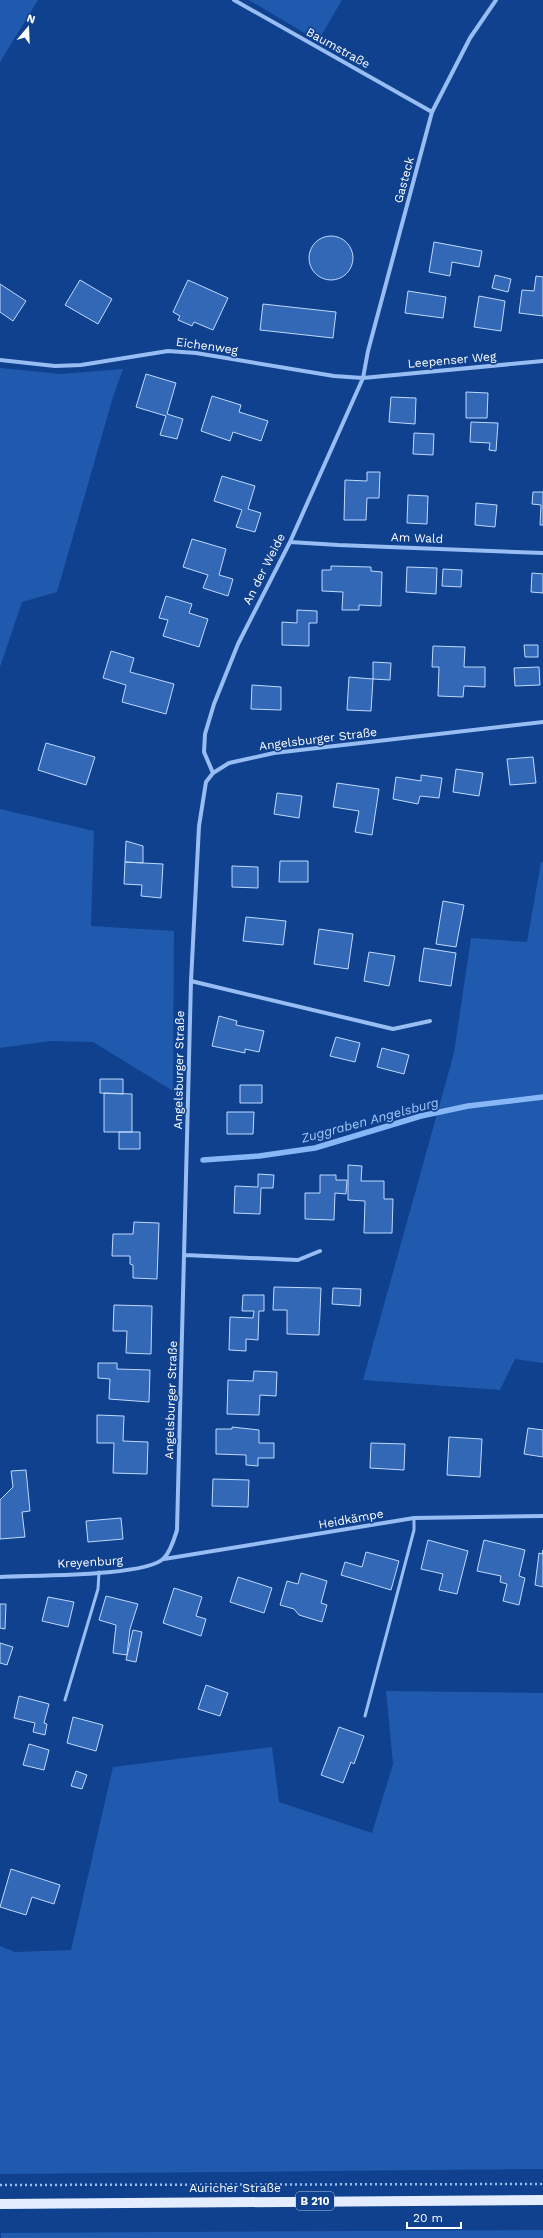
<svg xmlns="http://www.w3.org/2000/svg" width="543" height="2238" viewBox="0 0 543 2238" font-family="'Work Sans',sans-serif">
  <rect width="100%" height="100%" fill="#0f418e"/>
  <path fill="#205aae" d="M0 0H38L0 62Z
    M249 0H342L318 41Z
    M0 368 61 374 123 369 113 397 57 592 22 602 0 667Z
    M0 809 94 831 91 926 174 931 173 1091 93 1042 50 1041 0 1048Z
    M541 862H543V1363L515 1359 500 1390 363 1380 454 1053 471 938 527 942Z
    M386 1691 543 1693V2169L0 2174V1946L15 1952 71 1950 113 1767 272 1747 279 1802 372 1833 393 1764Z
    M543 2230V2238H1V2233Z"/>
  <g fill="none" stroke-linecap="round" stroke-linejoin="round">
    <path stroke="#88b7f7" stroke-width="5.5" d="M203 1160 259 1156 315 1148 421 1116 468 1106 543 1097"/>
  </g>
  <path fill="#3368b6" stroke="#bfd9fe" d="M309 258a22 22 0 1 1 44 0a22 22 0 1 1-44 0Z
    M434 242 482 251 479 267 452 262 450 276 429 272Z
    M495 275 511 279 508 292 492 288Z
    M536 276 543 277V316L519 313 522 290 534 291Z
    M80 280 112 299 98 324 65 305Z
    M188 280 228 298 213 330 194 322 192 326 178 320 180 316 173 312Z
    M0 284 26 301 13 321 0 312Z
    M408 291 446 297 443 318 405 313Z
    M479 296 505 301 501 331 474 327Z
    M263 304 336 312 333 338 260 330Z
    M146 374 176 383 167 414 183 419 177 439 160 435 166 416 136 407Z
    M466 392 488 393 487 418H466Z
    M212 396 241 405 239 412 268 421 261 441 233 432 230 441 201 431Z
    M391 397 416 398 415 424 389 422Z
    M471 422 498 423 496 451 489 450 490 443 470 442Z
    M414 433 434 434 433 455 413 454Z
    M367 472H380L379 498H367L366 520H344L345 480 367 481Z
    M222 476 255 486 248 509 261 513 255 532 236 527 242 510 214 501Z
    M533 492H543V525H540L541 505 532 504Z
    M408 495 428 496 427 524 407 523Z
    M476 503 497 505 495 527 475 525Z
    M192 539 226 549 219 575 233 579 228 596 203 588 208 575 183 567Z
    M331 566 371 567V571L382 572 381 606 359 605V610H342L343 592 322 591V570H331Z
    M407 567 437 568 436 594 406 592Z
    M443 569 462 570 461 587 442 586Z
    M532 573 543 574V593L531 592Z
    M166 596 192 604 189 613 208 619 199 647 163 636 168 620 159 618Z
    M297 610 317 611V623H309V646L282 645V622L297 623Z
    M524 645H538V657H525Z
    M433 646 465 647 464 667H485V687L464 686 463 697 438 696 439 667H432Z
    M111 651 134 658 130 672 174 684 166 714 122 702 126 685 103 678Z
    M373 662 391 663 390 680 373 679Z
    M539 667 540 685 515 686 514 668Z
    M349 677 373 679 371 711 347 710Z
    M252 685 281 687V710L251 709Z
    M46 743 95 757 86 785 38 770Z
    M533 757 536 783 510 785 507 759Z
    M456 769 483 773 479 796 453 792Z
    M421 775 442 778 439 798 420 796 418 804 393 799 396 777 421 781Z
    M337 783 379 789 372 835 355 832 359 811 333 807Z
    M277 793 302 796 299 818 274 814Z
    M126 841 143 846V863L125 862Z
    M280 861H308V882H279Z
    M125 862 163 864 161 898 141 896 142 885 124 884Z
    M232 866 258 867V888L232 887Z
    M443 901 464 905 456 947 436 944Z
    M246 917 286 921 283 945 243 941Z
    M319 929 353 934 348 969 314 964Z
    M424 948 456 953 451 986 419 981Z
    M369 952 395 956 389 986 364 981Z
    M219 1016 237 1021 236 1025 264 1031 259 1052 245 1049V1053L212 1046Z
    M336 1037 360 1043 355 1062 330 1056Z
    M382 1048 409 1055 404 1074 377 1067Z
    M100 1079H123V1094L100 1093Z
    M240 1085H262V1103H240Z
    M104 1093 132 1094V1132H104Z
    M227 1112H254L253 1134H227Z
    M119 1132H140V1149H119Z
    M348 1165 362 1166 361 1181H384V1199H393L392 1233H364L365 1201 348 1200Z
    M258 1174 274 1175 273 1188H261L260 1214 234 1213 235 1186 258 1187Z
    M320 1175H336V1180H347L346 1194 335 1193 334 1220 305 1219V1193H320Z
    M134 1222 159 1223 157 1279 133 1278V1265L130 1264V1256H112L113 1234H133Z
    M274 1287 321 1288 319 1335 287 1334V1310H273Z
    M333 1288 361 1289 360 1306 332 1304Z
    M243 1295H264V1311H259L258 1340 246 1339V1351L229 1350 230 1317 253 1318 254 1311H242Z
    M114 1305 152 1306 151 1354 126 1353 127 1331H113Z
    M98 1363H117V1369L150 1370 149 1402 109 1399 110 1379 98 1378Z
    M254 1371 277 1372 276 1396 260 1395 259 1415 227 1414 228 1380 253 1381Z
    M97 1415 124 1416 123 1441 148 1442 147 1474 113 1473 114 1443H97Z
    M232 1427 259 1430V1443H274V1458H258V1466L246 1465V1455L216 1454V1429H232Z
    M528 1428 543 1430V1457L524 1454Z
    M449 1437 482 1439 480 1477 447 1475Z
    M371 1443 405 1444 404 1470 370 1468Z
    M26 1470 30 1511 22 1512 25 1537 0 1539V1500L13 1487 11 1471Z
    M213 1479 249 1480 248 1507 212 1506Z
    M121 1518 123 1539 88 1542 86 1521Z
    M428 1540 468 1551 457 1594 439 1590 443 1574 421 1569Z
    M484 1540 525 1550 519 1576 525 1578 519 1605 503 1601 507 1584 500 1582 501 1576 477 1571Z
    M543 1550V1587L535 1585 539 1553 542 1554Z
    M366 1552 399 1561 391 1590 341 1575 345 1562 362 1567Z
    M301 1573 327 1581 321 1603 327 1605 322 1622 299 1615 294 1609 280 1605 287 1581 298 1584Z
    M238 1577 272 1588 264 1613 230 1602Z
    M174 1588 202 1597 196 1616 206 1619 201 1636 163 1623Z
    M106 1596 138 1604 130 1629 127 1655 113 1653 116 1625 99 1620Z
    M48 1597 74 1602 68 1627 42 1621Z
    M0 1604H6L5 1629 0 1628Z
    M133 1630 142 1632 136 1662 126 1660Z
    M0 1643 13 1647 7 1665 0 1663Z
    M206 1685 228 1693 220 1716 198 1709Z
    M19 1696 49 1704 44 1723 47 1724 45 1735 33 1732 35 1723 14 1718Z
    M73 1717 103 1725 96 1751 67 1743Z
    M339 1727 364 1736 354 1764 351 1762 343 1783 321 1775Z
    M29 1744 49 1750 44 1770 23 1765Z
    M76 1771 87 1775 82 1789 71 1786Z
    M11 1869 60 1885 54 1904 32 1897 26 1915 0 1907Z"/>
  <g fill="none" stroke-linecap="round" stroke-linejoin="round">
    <path stroke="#97bdf3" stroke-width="2.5" stroke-dasharray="2 3" stroke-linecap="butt" d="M0 2185 543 2184"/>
    <path stroke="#97bdf3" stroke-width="3" d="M65 1700 98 1589 99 1572
      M365 1716 414 1530V1518"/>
    <path stroke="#97bdf3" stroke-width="4" d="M234 0 432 112
      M0 360 55 366 81 365 168 351 196 353 334 376 363 378 543 361
      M290 542 338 545 543 553
      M213 773 204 752 205 734 214 704 238 644 290 542 363 378 368 351 432 112 470 38 496 0
      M191 981 393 1029 430 1021
      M185 1255 298 1260 320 1251
      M164 1559 414 1518 543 1516
      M0 1577C30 1575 147 1577 164 1558 171 1551 174 1539 177 1530L191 981 199 826 206 782 213 773 229 763 274 753 543 722"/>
    <path stroke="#e3edff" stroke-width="10" d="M0 2204 543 2200"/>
  </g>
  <g text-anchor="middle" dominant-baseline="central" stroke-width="3.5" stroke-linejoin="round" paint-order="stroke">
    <rect fill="#0f418e" stroke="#b7c6dd" stroke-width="1" x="296" y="2192" width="38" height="18" rx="3"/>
    <g font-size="11" font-weight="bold" fill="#fff">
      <text x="315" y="2201">B 210</text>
    </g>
    <g font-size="12" fill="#fff" stroke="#0f418e">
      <text transform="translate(338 48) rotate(29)">Baumstraße</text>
      <text transform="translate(404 180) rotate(-75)">Gasteck</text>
      <text transform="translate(207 346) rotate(8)">Eichenweg</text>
      <text transform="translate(452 360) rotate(-5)">Leepenser Weg</text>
      <text transform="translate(417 538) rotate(2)">Am Wald</text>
      <text transform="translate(264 569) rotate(-63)">An der Weide</text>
      <text transform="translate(318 739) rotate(-7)">Angelsburger Straße</text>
      <text transform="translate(179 1070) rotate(-89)">Angelsburger Straße</text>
      <text transform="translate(171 1400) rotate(-88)">Angelsburger Straße</text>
      <text transform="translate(351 1519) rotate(-10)">Heidkämpe</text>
      <text transform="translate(90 1562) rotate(-3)">Kreyenburg</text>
      <text x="235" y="2188">Auricher Straße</text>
    </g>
    <g font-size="13" font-style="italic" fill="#a3c7fa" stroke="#0f418e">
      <text transform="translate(370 1120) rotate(-15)">Zuggraben Angelsburg</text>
    </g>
  </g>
  <g transform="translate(28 28) rotate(19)" stroke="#0f418e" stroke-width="3" paint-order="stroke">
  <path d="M0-3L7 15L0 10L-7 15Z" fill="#ffffff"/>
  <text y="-6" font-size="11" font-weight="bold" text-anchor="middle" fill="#ffffff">N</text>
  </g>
  <path d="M407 2222v6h54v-6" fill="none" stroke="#ffffff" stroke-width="2"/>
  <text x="413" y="2222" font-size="12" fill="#ffffff" stroke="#0f418e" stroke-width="3" paint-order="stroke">20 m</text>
</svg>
